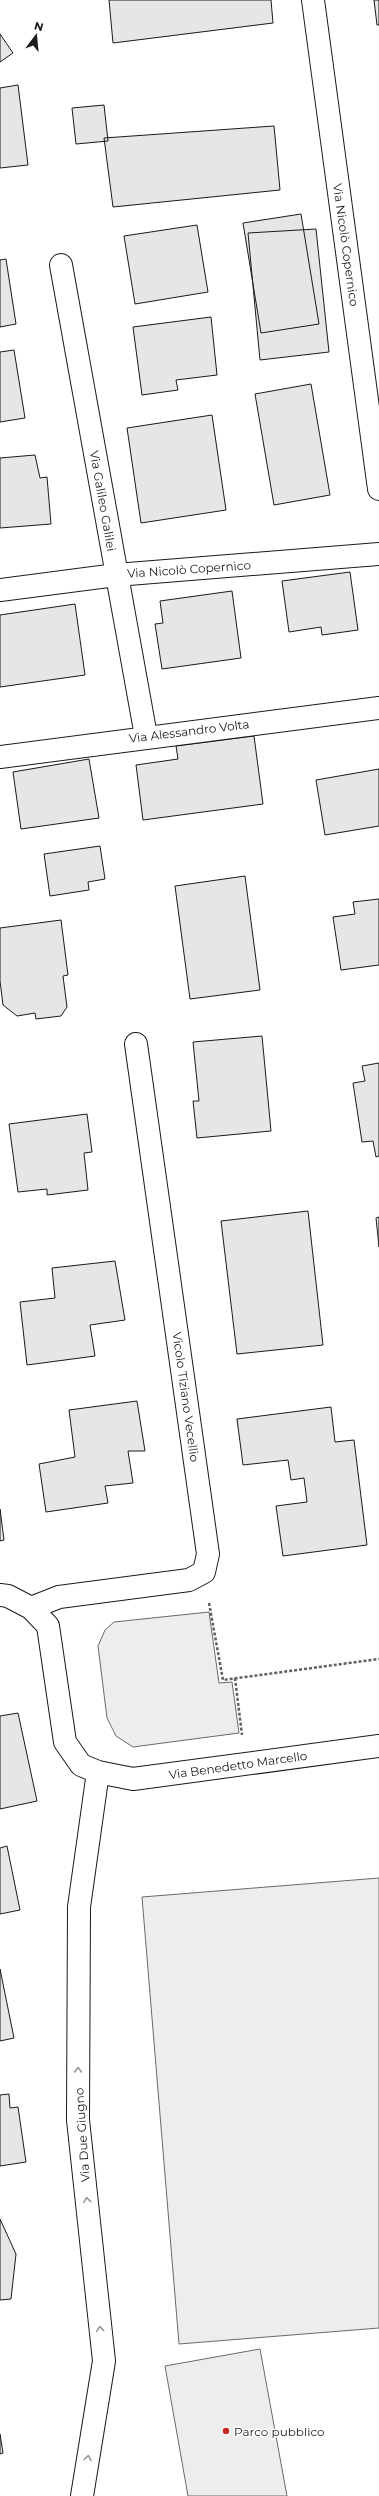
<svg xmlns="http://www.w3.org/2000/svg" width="379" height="2496" viewBox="0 0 379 2496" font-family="Montserrat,sans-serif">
  <rect width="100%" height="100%" fill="#fff"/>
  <path fill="#ededed" stroke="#6a6a6a" d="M209 1612 219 1683 232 1682 239 1733 133 1747 116 1736 107 1718 98 1646 105 1630 114 1622Z
    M379 1878V2328L179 2344 142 1897Z
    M260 2349 287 2496H188L165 2366Z"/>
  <path fill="#e6e6e6" stroke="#1a1a1a" d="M109 0H271L273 23 113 43Z
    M374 0H379V25H377Z
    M0 34 13 53 0 62Z
    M18 85 28 165 0 168V88Z
    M104 105 108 141 76 144 72 108Z
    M274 126 280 190 113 207 104 138Z
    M301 214 319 324 261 333 243 223Z
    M197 225 208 292 135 304 124 236Z
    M316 229 329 352 260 360 248 233Z
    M6 259 16 324 0 327V260Z
    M211 317 217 375 176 380 178 390 142 395 133 327Z
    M14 350 25 418 0 422V352Z
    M311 384 330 495 274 505 255 394Z
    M212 415 226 510 141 523 127 428Z
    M35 455 40 478 47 477 51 524 0 528V458Z
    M350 572 358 630 322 635 321 627 289 632 282 581Z
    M232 591 241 658 162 669 155 624 163 623 160 601Z
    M75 604 85 675 0 687V615Z
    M254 736 263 804 143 820 136 765 178 759 176 746Z
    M89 759 99 818 21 829 13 772Z
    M379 769V826L325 835 316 780Z
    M100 846 105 879 88 882 89 890 50 896 44 854Z
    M245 876 260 990 190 999 175 886Z
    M379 899V965L341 970 333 917 355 914 353 902Z
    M61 920 68 975 63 976 67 1007 61 1016 36 1019 35 1013 17 1016 3 1005 0 981V928Z
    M262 1036 271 1131 197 1138 193 1101H199L193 1042Z
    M379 1063V1156L376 1157 373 1141 362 1142 353 1083 365 1081 362 1066Z
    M87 1114 92 1152 84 1153 88 1190 47 1195V1189L18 1192 9 1124Z
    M308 1211 323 1345 237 1354 221 1221Z
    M379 1217V1247L376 1218Z
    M115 1261 125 1320 90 1325 95 1356 27 1365 20 1302 55 1298 52 1268Z
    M137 1401 145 1451H128L133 1483 105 1486 108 1503 46 1512 39 1464 75 1457 69 1410Z
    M331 1407 335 1442 354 1440 367 1545 283 1556 276 1506 307 1502 304 1478 291 1480 288 1460 243 1465 237 1419Z
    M0 1509 4 1540 0 1541Z
    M18 1713 37 1801 0 1809V1716Z
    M7 1846 20 1910 0 1914V1848Z
    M0 1969 14 2038 0 2041Z
    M9 2094 10 2108 18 2107 26 2162 0 2166V2095Z
    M0 2219 16 2254 11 2299 0 2300Z
    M0 2434 3 2453 0 2454Z"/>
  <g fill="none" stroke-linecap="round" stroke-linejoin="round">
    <defs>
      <path id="street" d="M313 0 379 489
        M61 265 146 736
        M0 590 116 575 379 554
        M0 757 379 708
        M0 1595 8 1596 31 1608 48 1626 65 1742 81 1765 98 1772 133 1779 379 1746
        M31 1608 59 1597 189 1580 204 1572 208 1554 136 1044
        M82 2496 104 2361 78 2120 79 1907 98 1772"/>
    </defs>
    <use href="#street" stroke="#1a1a1a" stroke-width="24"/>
    <path stroke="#5f5f5f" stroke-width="2.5" stroke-dasharray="3 2" stroke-linecap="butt" d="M209 1603 223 1680 379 1659
      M235 1678 242 1735"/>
    <use href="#street" stroke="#fff" stroke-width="22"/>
  </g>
  <defs><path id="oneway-chevron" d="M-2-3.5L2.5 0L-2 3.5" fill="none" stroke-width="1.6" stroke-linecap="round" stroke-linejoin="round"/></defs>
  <g stroke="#989898">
    <use href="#oneway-chevron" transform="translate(78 2070) rotate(-90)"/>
    <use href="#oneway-chevron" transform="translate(87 2200) rotate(-96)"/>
    <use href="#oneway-chevron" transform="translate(100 2329) rotate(-96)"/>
    <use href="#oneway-chevron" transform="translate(88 2458) rotate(-81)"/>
  </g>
  <circle fill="#c62828" stroke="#fff" stroke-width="1.5" cx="226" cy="2431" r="4"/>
  <g text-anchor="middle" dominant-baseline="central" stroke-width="3" stroke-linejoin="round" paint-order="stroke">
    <g font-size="12" fill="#1a1a1a" stroke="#fff">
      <text transform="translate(346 245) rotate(82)">Via Nicolò Copernico</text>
      <text transform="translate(103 501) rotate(80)">Via Galileo Galilei</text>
      <text transform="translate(189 569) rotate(-4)">Via Nicolò Copernico</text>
      <text transform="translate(189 731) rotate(-7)">Via Alessandro Volta</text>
      <text transform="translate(186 1397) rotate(82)">Vicolo Tiziano Vecellio</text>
      <text transform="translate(238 1765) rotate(-8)">Via Benedetto Marcello</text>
      <text transform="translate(82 2135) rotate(-94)">Via Due Giugno</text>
    </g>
    <g font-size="12" fill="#1a1a1a" stroke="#fff" text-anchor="start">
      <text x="234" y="2431">Parco pubblico</text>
    </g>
  </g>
  <g transform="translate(36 36) rotate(16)" stroke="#ffffff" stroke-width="3" paint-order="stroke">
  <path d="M0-3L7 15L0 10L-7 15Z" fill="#1a1a1a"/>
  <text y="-6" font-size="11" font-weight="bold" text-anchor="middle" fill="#1a1a1a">N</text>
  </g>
</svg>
